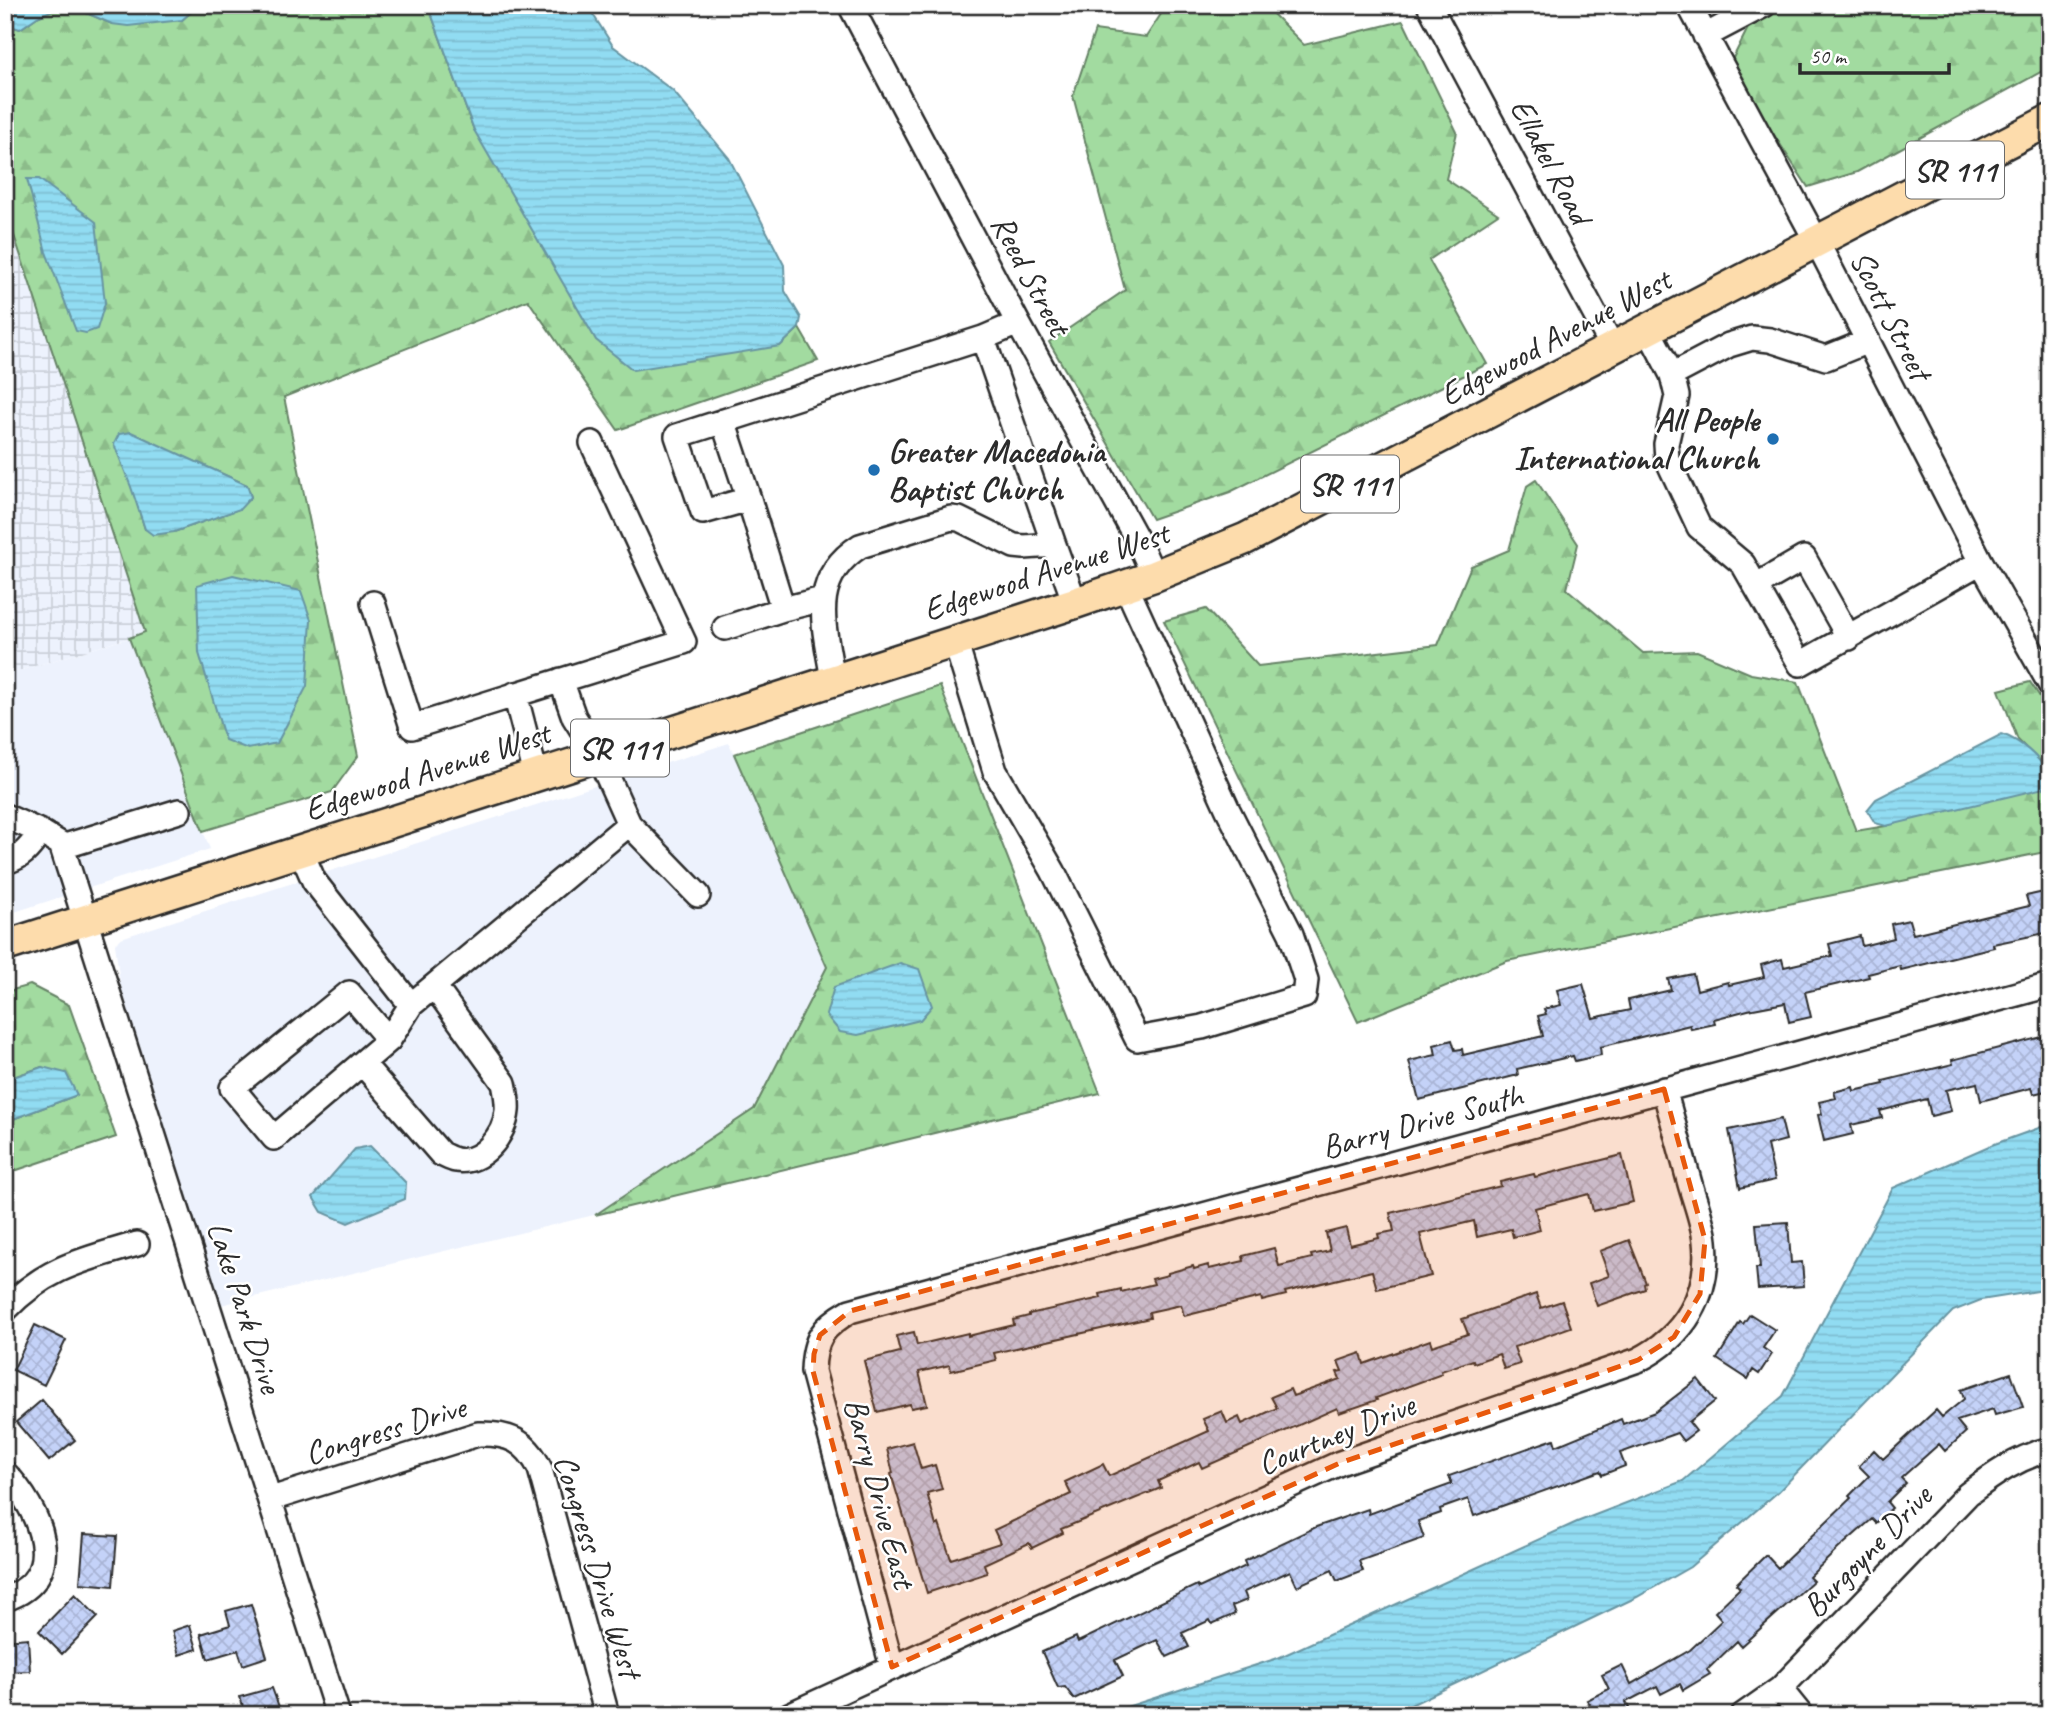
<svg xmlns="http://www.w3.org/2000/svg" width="2055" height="1720" viewBox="0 0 2055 1720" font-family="Caveat,sans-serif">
  <defs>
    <pattern id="industrial-grid" width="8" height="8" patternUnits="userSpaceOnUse" patternTransform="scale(1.75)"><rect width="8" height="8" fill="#edf2fd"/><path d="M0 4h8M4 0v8" fill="none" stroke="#cbd0d9"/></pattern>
    <pattern id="forest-firs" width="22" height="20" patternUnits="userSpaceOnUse" patternTransform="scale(1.75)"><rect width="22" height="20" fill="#a2dba0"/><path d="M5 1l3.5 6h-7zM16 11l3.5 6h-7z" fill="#8cbc8a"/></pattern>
    <pattern id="water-rules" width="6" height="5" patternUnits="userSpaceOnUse" patternTransform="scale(1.75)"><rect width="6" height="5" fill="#91dcf2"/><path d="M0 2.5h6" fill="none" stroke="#7dbdd0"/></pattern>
    <pattern id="building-cross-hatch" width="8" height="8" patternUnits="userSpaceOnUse" patternTransform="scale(1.75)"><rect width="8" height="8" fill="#c4d2f8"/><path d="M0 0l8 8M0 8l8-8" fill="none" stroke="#a9b4d5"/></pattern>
  </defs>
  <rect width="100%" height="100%" fill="#fff"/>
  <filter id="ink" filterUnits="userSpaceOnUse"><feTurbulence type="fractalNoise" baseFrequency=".0143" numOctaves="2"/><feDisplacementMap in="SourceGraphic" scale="14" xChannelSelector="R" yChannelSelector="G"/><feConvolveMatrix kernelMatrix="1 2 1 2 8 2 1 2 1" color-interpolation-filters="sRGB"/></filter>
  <g filter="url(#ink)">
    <path fill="#edf2fd" d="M129 638 210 849 5 915V675Z
      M729 743 827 967 754 1109 594 1215 221 1305 120 983 115 944 121 938Z"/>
    <path fill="url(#industrial-grid)" d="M5 208 145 633 5 675Z"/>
    <path fill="url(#forest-firs)" stroke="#668366" stroke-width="2" fill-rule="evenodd" d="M199 5H428L474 130 780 346 799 328 818 361 618 430 528 300 284 397 358 756 332 792 203 831 129 638 145 632 5 208V18L10 26 20 29 37 17 57 8H75L112 24 182 20ZM131 433 247 485 251 497 239 509 174 532 145 529 132 487Z
      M1167 5H1264L1304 45 1403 21 1457 132 1446 179 1498 214 1429 260 1487 364 1230 492 1152 519 1049 342 1125 290 1073 96 1095 30 1146 37Z
      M1787 5H2038L2050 26V67L1857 172 1808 187 1729 66 1750 24Z
      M1536 480 1578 544 1567 589 1643 653 1697 651 1751 674 1798 682 1856 831 1886 826 2046 768 2018 740 1999 690 2030 682 2050 712V851L1507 961 1358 1022 1164 621 1206 609 1258 666 1438 645 1471 566 1509 550 1527 486Z
      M940 686 1100 1093 595 1215 754 1109 827 967 734 754Z
      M30 985 69 1005 116 1137 5 1174V1122L77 1095 42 1067 5 1080V992Z"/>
    <path fill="url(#water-rules)" stroke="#6895a2" stroke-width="2" d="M5 5H199L182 20 128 26 112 24 75 8H57L37 17 20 29 10 26 5 18Z
      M428 5H587L613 46 673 91 729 158 784 265 785 291 801 318 799 328 780 346 633 370 596 340 474 130Z
      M27 179H39L96 222 105 303 97 329 86 333 76 331 46 252Z
      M131 432 247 485 251 497 240 509 174 532 153 535 145 529 131 487 114 444 119 434Z
      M233 575 301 591 311 620 307 686 277 743 248 749 225 740 199 653 197 585Z
      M2002 734C2021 741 2039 757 2050 775L2044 788 1886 826 1875 823 1867 810 1876 799Z
      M900 963 919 969 932 1006 920 1020 858 1035 840 1032 826 1015 834 987Z
      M42 1067 66 1073 77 1095 5 1122V1080Z
      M2050 1124V1289L1981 1300 1953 1311 1779 1491 1690 1567 1637 1597 1390 1715H1102L1278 1658 1577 1522 1683 1481 1783 1396 1893 1188 1989 1146Z
      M370 1146 406 1183 405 1199 348 1223 322 1212 313 1197 355 1149Z"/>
    <path fill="url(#building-cross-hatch)" stroke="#2b2b2b" stroke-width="2" d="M2044 892 2046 902 2050 901V932L1993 944 1994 947 1901 970 1900 966 1868 974 1869 977 1805 992 1811 1017 1789 1022 1785 1003 1748 1010 1714 1019 1715 1024 1691 1029 1690 1025 1600 1047 1601 1055 1575 1061 1573 1056 1517 1069 1518 1075 1419 1100 1409 1061 1436 1055 1434 1045 1452 1040 1455 1050 1462 1049 1463 1055 1543 1036 1538 1016 1546 1014 1544 1009 1561 1005 1557 990 1583 984 1593 1018 1630 1010 1628 1000 1671 990 1668 979 1693 974 1697 990 1728 982 1729 985 1764 977 1761 965 1782 959 1784 967 1832 956 1829 944 1860 936 1862 946 1894 938 1891 924 1909 920 1913 934 1926 931 2029 906 2026 896Z
      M2050 1035V1090L2033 1094 2031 1088 1981 1101 1977 1083 1946 1090 1951 1111 1931 1116 1927 1099 1880 1111 1882 1118 1851 1125 1853 1134 1824 1141 1818 1115 1822 1114 1819 1102 1836 1098 1834 1092 1853 1087 1854 1091 1884 1084 1883 1081 1953 1064 1952 1060Z
      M1781 1119 1786 1140 1767 1145 1775 1180 1740 1188 1729 1130Z
      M1622 1155 1633 1202 1593 1211 1589 1194 1535 1208 1540 1230 1513 1237 1511 1229 1477 1237 1474 1221 1420 1234 1431 1276 1377 1289 1372 1271 1285 1292 1286 1295 1262 1301 1261 1297 1184 1316 1181 1305 1149 1312 1150 1318 994 1353 996 1360 951 1371 950 1365 919 1372 927 1405 911 1408 910 1404 877 1412 864 1361 900 1352 896 1336 914 1332 917 1345 968 1333V1336L1014 1325 1013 1320 1029 1316V1314L1101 1298 1100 1294 1121 1289V1292L1154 1284 1152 1279 1168 1275V1273L1193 1266 1194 1269 1208 1265 1209 1269 1244 1261 1243 1256 1274 1248 1279 1266 1312 1258 1311 1255 1330 1251 1326 1233 1346 1228 1350 1245 1379 1238 1378 1234 1394 1231 1390 1213 1501 1186 1500 1182 1534 1174 1535 1177Z
      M1788 1222 1791 1263 1802 1262 1804 1286 1758 1289 1756 1268H1760L1756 1224Z
      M1629 1240 1646 1283 1644 1284 1645 1289 1597 1306 1589 1283 1609 1276 1600 1251Z
      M1536 1294 1541 1308 1562 1301 1571 1327 1514 1347 1520 1364 1504 1369 1499 1354 1474 1363 1473 1360 1441 1371 1442 1374 1376 1398 1377 1400 1339 1413 1337 1408 1202 1468 1199 1462 1158 1481 1161 1488 1061 1529 1063 1533 1032 1548 1029 1543 984 1564 987 1573 927 1593 891 1474 893 1473 887 1449 913 1442 921 1469 935 1465 942 1489 927 1493 936 1526 939 1524 951 1559 1000 1543 994 1530 1071 1494 1065 1482 1103 1464 1109 1476 1209 1431 1203 1419 1222 1411 1227 1423 1239 1417 1242 1424 1277 1408 1271 1397 1290 1389 1293 1396 1340 1379 1337 1372 1342 1371 1338 1361 1361 1353 1364 1364 1430 1340 1432 1346 1468 1334 1462 1319Z
      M1750 1314 1775 1330 1763 1348 1772 1354 1759 1374 1753 1370 1748 1379 1717 1359 1740 1322 1743 1324Z
      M35 1325 66 1340 44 1385 13 1370Z
      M2011 1373 2023 1407 1995 1415 1993 1409 1957 1421 1966 1432 1945 1451 1939 1444 1901 1478 1906 1483 1887 1502 1892 1508 1876 1523 1872 1519 1838 1549 1809 1577 1813 1581 1741 1646 1737 1641 1707 1670 1710 1674 1683 1690 1680 1684 1661 1694 1657 1686 1626 1702 1629 1708 1616 1715H1568L1590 1704 1587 1700 1609 1689 1602 1675 1622 1665 1631 1684 1690 1650 1722 1620 1715 1612 1740 1588 1736 1584 1766 1555 1778 1568 1851 1498 1849 1496 1869 1476 1859 1466 1874 1450 1883 1459 1936 1410 1942 1417 1964 1399 1961 1390Z
      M1698 1379 1715 1401 1689 1422 1696 1431 1683 1441 1677 1433 1620 1453 1625 1466 1602 1475 1600 1471 1474 1516 1468 1499 1440 1509 1441 1513 1418 1521 1424 1538 1359 1561 1363 1571 1337 1581 1332 1570 1297 1586 1290 1571 1244 1592 1247 1600 1232 1606 1235 1614 1212 1624 1210 1620 1182 1633 1189 1647 1167 1657 1157 1640 1115 1660 1123 1676 1074 1699 1065 1687 1058 1688 1042 1652 1076 1637 1078 1642 1197 1585 1199 1588 1246 1566 1244 1561 1316 1527 1368 1509 1369 1514 1410 1499 1452 1484 1449 1476 1554 1439 1556 1446 1621 1419 1623 1424 1655 1412Z
      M42 1400 75 1440 49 1461 16 1422Z
      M84 1534 117 1536 113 1586 80 1583Z
      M75 1594 98 1617 62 1654 39 1631Z
      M251 1604 267 1657 243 1665 238 1650 208 1659 201 1634 230 1625 226 1611Z
      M190 1625 197 1649 179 1655 172 1631Z
      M28 1638 30 1671 5 1672V1640Z
      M272 1688 282 1715H246L240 1697Z"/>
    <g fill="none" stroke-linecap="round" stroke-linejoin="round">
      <defs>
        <path id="minor" d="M850 5 1018 323 1140 545 1154 576
          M1429 5 1613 348
          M1689 5 1817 242 1981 562 2050 684
          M1705 36 1764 5
          M1648 329 1672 375 1729 345 1752 338 1770 340 1826 358 1868 341
          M983 338 1054 545
          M1672 375 1677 396 1666 444 1667 459 1699 527 1743 564 1800 664 1981 562
          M723 421 749 499
          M1757 585 1804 558 1849 638
          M823 599 783 609 749 499 703 512 677 436 983 338 1018 323
          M373 603 412 727 684 642 592 443
          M725 628 783 609
          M955 641 995 771 1053 871 1137 1039 1202 1027 1304 996 1306 980 1291 934 1228 810 1126 586
          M833 680C825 628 807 580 860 546L951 518 959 519 1014 546 1024 547 1054 545 1075 603
          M515 694 536 775
          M5 816 41 832 61 844 338 1715
          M629 824 698 895
          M62 847 179 811
          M300 849 314 881 411 1005 629 824 598 755 574 717 561 680
          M5 862C24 857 30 847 41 832
          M389 1040 349 993 232 1088 274 1138 389 1040 411 1005
          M362 1063 441 1154C446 1156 451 1159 456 1160 482 1165 505 1134 507 1111 508 1101 506 1093 504 1083L434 986
          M5 1310C46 1267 83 1260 137 1244
          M5 1473C39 1508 71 1578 5 1599
          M271 1499 478 1434C508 1433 526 1440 540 1469L607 1715
          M892 1667 813 1371C814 1339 822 1327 850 1311L2050 985
          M1780 1689 1801 1715
          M789 1715 1340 1463 1638 1360C1684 1337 1711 1294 1705 1241 1703 1222 1695 1202 1690 1184 1681 1152 1673 1121 1664 1089
          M1743 1715 1780 1689 1968 1494C1994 1474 2017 1458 2050 1449"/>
        <path id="major" d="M5 946 1075 603 1154 576 1245 539 2050 120"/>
      </defs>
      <use href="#minor" stroke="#2b2b2b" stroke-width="28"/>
      <use href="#major" stroke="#2b2b2b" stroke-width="35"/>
      <use href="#minor" stroke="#fff" stroke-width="23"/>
      <use href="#major" stroke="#fddcac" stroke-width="30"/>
    </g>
  </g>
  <path fill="#e8590c" fill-opacity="0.2" stroke="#e8590c" stroke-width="5" stroke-dasharray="14 9" stroke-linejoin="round" d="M1664 1089 1705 1240 1700 1294 1674 1337 1638 1360 1340 1463 892 1667 813 1371 814 1354 820 1335 850 1311Z"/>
  <g fill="#1f6fb2" stroke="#fff" stroke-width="2.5">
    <circle cx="1773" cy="439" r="7"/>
    <circle cx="874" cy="470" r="7"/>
  </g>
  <g text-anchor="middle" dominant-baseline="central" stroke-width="5" stroke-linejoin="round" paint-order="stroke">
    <g fill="#fff" stroke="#6b6b6b" stroke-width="2">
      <rect x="1906" y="141.5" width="98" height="57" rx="5"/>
      <rect x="1301" y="455.5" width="98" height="57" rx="5"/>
      <rect x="571" y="719.5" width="98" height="57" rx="5"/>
    </g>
    <g font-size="32" font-weight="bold" fill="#2b2b2b">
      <text x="1955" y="170">SR 111</text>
      <text x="1350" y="484">SR 111</text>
      <text x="620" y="748">SR 111</text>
    </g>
    <g font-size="33" fill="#2b2b2b" stroke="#fff">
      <text transform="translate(1551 161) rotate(62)">Ellakel Road</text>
      <text transform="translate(1031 275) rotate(62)">Reed Street</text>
      <text transform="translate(1891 315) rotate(63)">Scott Street</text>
      <text transform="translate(1555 337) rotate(-28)">Edgewood Avenue West</text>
      <text transform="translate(1046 571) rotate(-18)">Edgewood Avenue West</text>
      <text transform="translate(427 771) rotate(-18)">Edgewood Avenue West</text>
      <text transform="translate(1422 1121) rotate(-15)">Barry Drive South</text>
      <text transform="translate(245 1307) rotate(72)">Lake Park Drive</text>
      <text transform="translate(385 1430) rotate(-17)">Congress Drive</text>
      <text transform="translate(1336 1434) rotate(-22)">Courtney Drive</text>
      <text transform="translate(880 1493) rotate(75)">Barry Drive East</text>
      <text transform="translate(1867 1551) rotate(-46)">Burgoyne Drive</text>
      <text transform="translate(598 1566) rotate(73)">Congress Drive West</text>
    </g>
    <g font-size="33" font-weight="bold" fill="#2b2b2b" stroke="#fff" text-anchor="end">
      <text x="1759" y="420">All People<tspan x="1759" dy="38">International Church</tspan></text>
      <text x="888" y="451" text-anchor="start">Greater Macedonia<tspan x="888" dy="38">Baptist Church</tspan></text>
    </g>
  </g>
  <rect width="2055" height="1720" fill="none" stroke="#fff" stroke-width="28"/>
  <rect x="14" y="14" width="2027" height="1692" fill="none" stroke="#2b2b2b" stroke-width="2.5" filter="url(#ink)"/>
  <path d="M1800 63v10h149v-10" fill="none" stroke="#2b2b2b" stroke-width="3.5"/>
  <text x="1810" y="63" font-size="21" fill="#2b2b2b" stroke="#ffffff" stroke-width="5" paint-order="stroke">50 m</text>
</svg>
